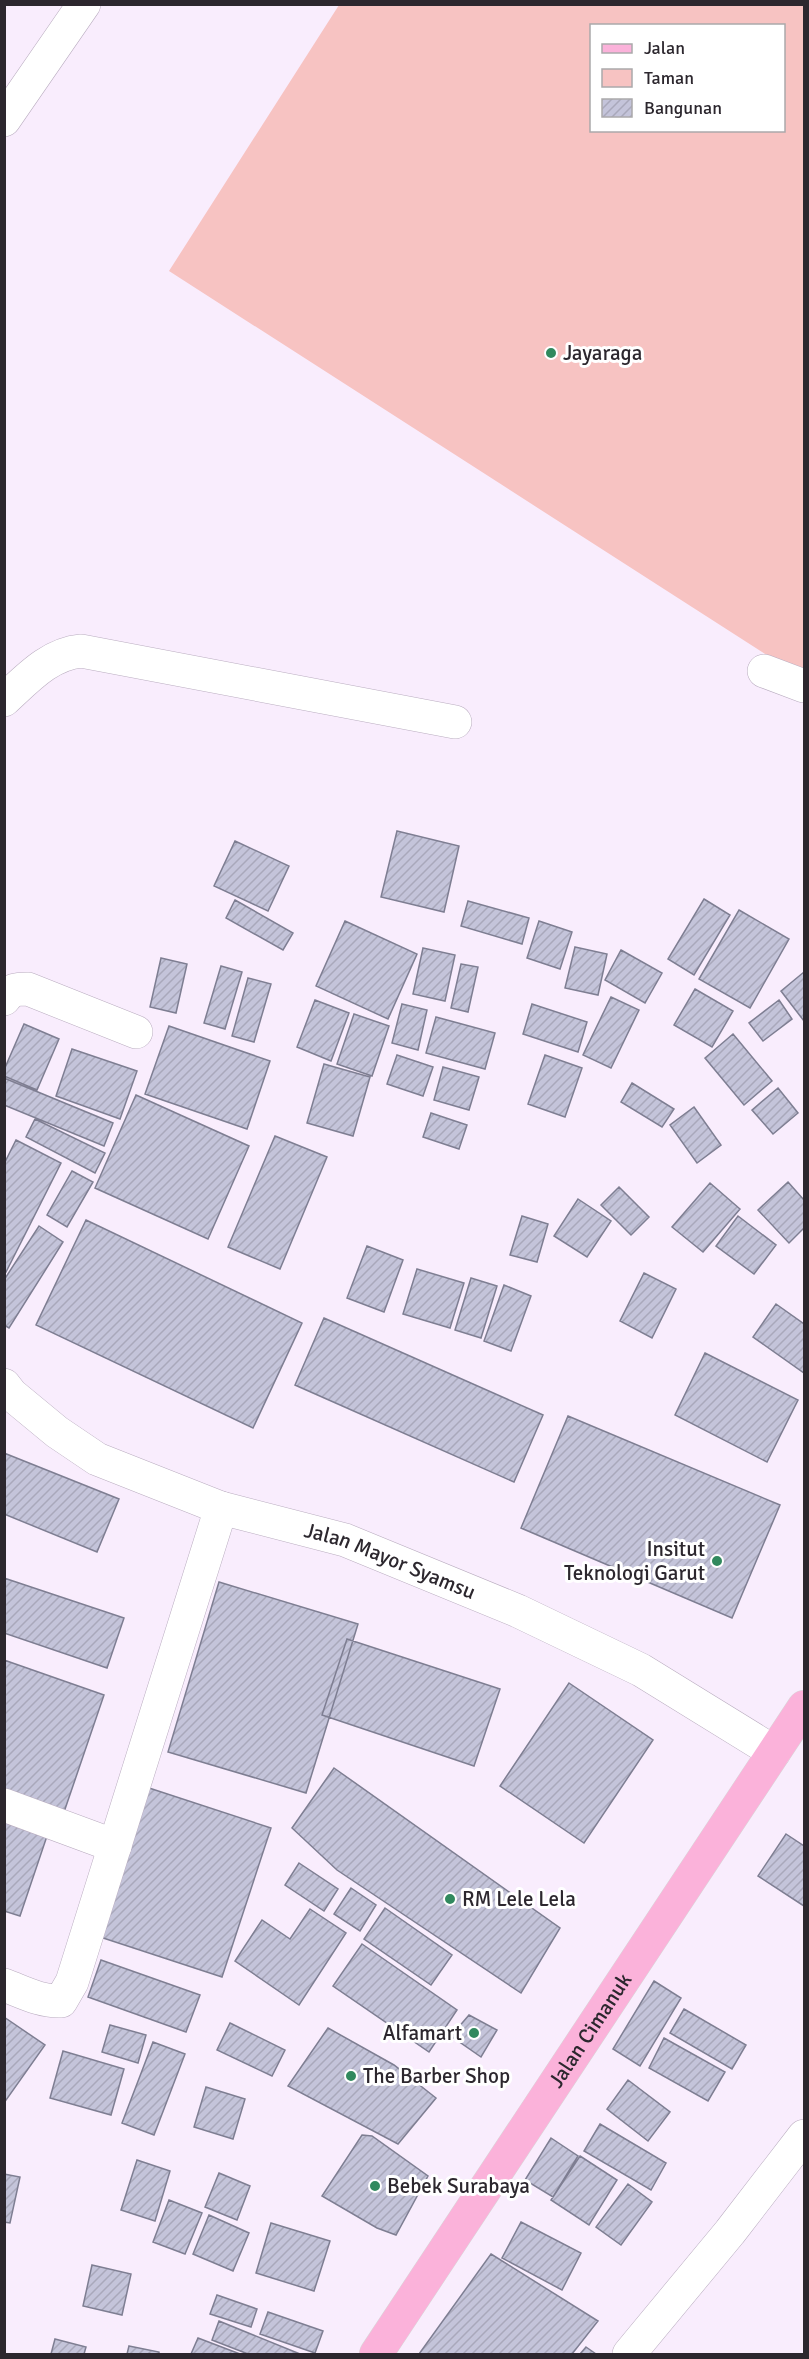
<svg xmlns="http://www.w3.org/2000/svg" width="809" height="2359" viewBox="0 0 809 2359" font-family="Signika,sans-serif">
  <defs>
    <pattern id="building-hatch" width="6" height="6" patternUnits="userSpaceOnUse" patternTransform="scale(1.5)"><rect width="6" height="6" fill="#c4c4da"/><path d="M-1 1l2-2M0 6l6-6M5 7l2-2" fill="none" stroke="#a9a8bb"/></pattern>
  </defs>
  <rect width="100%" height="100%" fill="#f9edfd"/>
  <path fill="#f7c3c2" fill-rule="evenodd" d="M339 5H804V679L169 271ZM592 26H784V130H592Z"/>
  <path fill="url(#building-hatch)" stroke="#7e7e92" stroke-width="1.5" d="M397 831 459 846 444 912 381 897Z
    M235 841 289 866 268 911 214 886Z
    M704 899 730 915 694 975 668 959Z
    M235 900 293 933 283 950 226 918Z
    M468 901 529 918 522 944 461 926Z
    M739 910 789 939 750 1008 699 979Z
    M345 921 417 954 388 1019 316 986Z
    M539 921 572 932 560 969 527 958Z
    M575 947 607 954 598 995 565 988Z
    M423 948 455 955 445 1001 413 994Z
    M621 950 662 973 645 1003 605 980Z
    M161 958 187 964 176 1013 150 1007Z
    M461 964 478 967 468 1012 451 1008Z
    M221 966 242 972 225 1029 204 1023Z
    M804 972V1021L781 991Z
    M248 978 271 984 254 1042 232 1036Z
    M695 989 733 1011 712 1047 674 1025Z
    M611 997 639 1010 611 1068 583 1055Z
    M315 1000 349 1013 331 1061 297 1047Z
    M779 1000 792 1019 763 1041 749 1023Z
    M402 1004 427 1010 418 1050 392 1043Z
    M532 1004 587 1022 578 1052 523 1034Z
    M354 1014 389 1026 372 1076 337 1064Z
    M436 1017 495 1033 485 1069 426 1053Z
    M24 1024 59 1039 37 1090 4 1076V1070Z
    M169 1026 270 1061 247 1129 145 1094Z
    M733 1034 772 1081 744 1105 705 1058Z
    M72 1049 137 1071 120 1119 56 1096Z
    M397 1055 433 1067 423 1096 387 1084Z
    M545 1055 582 1068 565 1117 528 1104Z
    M324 1064 370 1077 353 1136 307 1123Z
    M443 1067 479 1077 469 1110 434 1100Z
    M4 1078 113 1123 104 1146 4 1105Z
    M632 1083 674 1109 662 1127 621 1102Z
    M778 1088 798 1113 773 1134 752 1110Z
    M136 1095 249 1146 208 1239 95 1188Z
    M694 1107 721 1145 697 1163 670 1125Z
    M431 1113 467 1125 459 1149 423 1137Z
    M35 1119 105 1153 95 1173 26 1137Z
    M275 1136 327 1157 280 1269 228 1247Z
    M16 1140 61 1163 6 1272 4 1271V1164Z
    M72 1171 93 1182 67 1227 47 1215Z
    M788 1182 804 1200V1228L789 1243 758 1210Z
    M710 1183 740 1209 703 1252 672 1227Z
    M619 1187 649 1217 631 1235 601 1205Z
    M578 1199 611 1221 587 1257 554 1236Z
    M522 1216 548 1224 537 1262 510 1255Z
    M738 1216 776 1245 754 1274 716 1246Z
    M86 1220 302 1323 253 1428 36 1325Z
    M39 1226 63 1242 9 1328 4 1325V1280Z
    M367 1246 403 1260 384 1312 347 1298Z
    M417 1269 464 1283 450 1328 403 1314Z
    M644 1273 676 1289 652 1338 620 1321Z
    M471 1278 497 1286 481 1338 455 1330Z
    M504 1285 531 1296 511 1351 484 1341Z
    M776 1304 804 1324V1373L753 1337Z
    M324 1318 543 1415 514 1482 295 1385Z
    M705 1353 798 1400 767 1462 675 1415Z
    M568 1416 780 1505 732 1618 521 1528Z
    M4 1453 119 1499 97 1552 4 1514Z
    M4 1578 124 1618 107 1668 4 1633Z
    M219 1582 358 1624 306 1793 168 1752Z
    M347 1639 500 1689 474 1766 322 1715Z
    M4 1660 104 1695 63 1815 4 1795Z
    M569 1683 653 1740 584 1843 500 1786Z
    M334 1768 560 1928 521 1993 337 1870 292 1828Z
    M143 1786 271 1828 222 1977 94 1935Z
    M4 1822 47 1836 20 1916 4 1911Z
    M786 1834 804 1846V1906L758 1876Z
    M299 1863 338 1889 324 1911 285 1885Z
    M351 1888 376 1905 360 1931 334 1914Z
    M385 1908 452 1955 431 1985 364 1939Z
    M310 1909 346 1933 299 2005 235 1961 262 1920 290 1939Z
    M362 1944 457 2010 429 2052 333 1986Z
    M101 1960 200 1995 186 2032 88 1997Z
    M654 1981 681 1998 640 2066 613 2049Z
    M684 2009 746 2045 732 2069 670 2033Z
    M469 2015 497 2030 481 2057 451 2036Z
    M4 2017 45 2045 4 2103Z
    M230 2023 285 2050 272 2076 217 2050Z
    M110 2025 146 2035 138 2063 102 2052Z
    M328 2028 394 2065 436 2098 398 2144 288 2086Z
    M664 2038 725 2072 708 2101 649 2068Z
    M153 2042 185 2054 154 2135 122 2123Z
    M63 2051 124 2069 111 2115 50 2098Z
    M628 2080 670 2112 648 2141 607 2109Z
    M206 2087 245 2099 233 2139 194 2127Z
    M600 2124 666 2163 651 2190 584 2151Z
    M362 2135 372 2136 428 2176 396 2235 377 2228 322 2196Z
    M551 2138 578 2156 553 2197 525 2180Z
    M580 2156 617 2180 589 2225 551 2200Z
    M137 2160 170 2171 155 2221 121 2210Z
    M219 2173 250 2186 237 2220 205 2207Z
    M4 2174 20 2177 10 2223 4 2222Z
    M628 2184 652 2202 621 2245 596 2227Z
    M169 2200 202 2213 185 2254 153 2242Z
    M209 2215 249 2233 233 2271 193 2254Z
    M521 2222 581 2253 562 2290 502 2258Z
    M271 2223 330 2241 314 2291 256 2273Z
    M491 2254 598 2321 572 2354H419Z
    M92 2265 131 2274 122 2315 83 2306Z
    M217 2295 257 2309 251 2327 210 2314Z
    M268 2312 323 2331 315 2353 260 2334Z
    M219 2321 300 2354H248L212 2340Z
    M198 2338 240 2354H191Z
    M55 2339 86 2347 84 2354H51Z
    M129 2346 159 2352V2354H127Z
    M586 2347 596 2354H580Z"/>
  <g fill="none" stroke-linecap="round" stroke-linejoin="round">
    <defs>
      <g id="minor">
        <path d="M4 120 84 4"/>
        <path d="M764 671 804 686"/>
        <path d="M4 700C27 679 49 654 81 651L455 722"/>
        <path d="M4 999C11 989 17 989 28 989L136 1032"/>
        <path id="s1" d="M4 1385 11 1394 57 1432 97 1459 221 1508 345 1540 518 1611 641 1670 774 1752"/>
        <path d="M4 1805 115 1846"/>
        <path d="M4 1985C23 1992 41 2002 61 2001L72 1982 221 1508"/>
        <path d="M629 2354 730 2232 804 2136"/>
      </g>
      <g id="primary">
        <path id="s2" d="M376 2354 804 1707"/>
      </g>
    </defs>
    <use href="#minor" stroke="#baadc0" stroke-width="34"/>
    <use href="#primary" stroke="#d9d8d9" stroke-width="34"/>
    <use href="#minor" stroke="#fff" stroke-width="33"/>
    <use href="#primary" stroke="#fbb2da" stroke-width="33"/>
  </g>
  <g fill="#31895e" stroke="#fff" stroke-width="2">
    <circle cx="551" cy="353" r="6"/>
    <circle cx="717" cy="1561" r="6"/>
    <circle cx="450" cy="1899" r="6"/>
    <circle cx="474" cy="2033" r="6"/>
    <circle cx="351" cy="2076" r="6"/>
    <circle cx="375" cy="2186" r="6"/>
  </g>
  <g text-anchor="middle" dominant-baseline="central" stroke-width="6" stroke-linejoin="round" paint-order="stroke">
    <g font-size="21" fill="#2c272e" stroke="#fff" text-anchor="start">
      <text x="563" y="353">Jayaraga</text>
      <text x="705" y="1549" text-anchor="end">Insitut<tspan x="705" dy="24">Teknologi Garut</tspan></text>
      <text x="462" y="1899">RM Lele Lela</text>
      <text x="462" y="2033" text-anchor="end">Alfamart</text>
      <text x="363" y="2076">The Barber Shop</text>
      <text x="387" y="2186">Bebek Surabaya</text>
    </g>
    <g font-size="21" fill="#2c272e" stroke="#fff">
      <text stroke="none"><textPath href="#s1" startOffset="430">Jalan Mayor Syamsu</textPath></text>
      <text stroke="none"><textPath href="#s2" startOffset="388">Jalan Cimanuk</textPath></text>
    </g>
  </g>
  <rect width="809" height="2359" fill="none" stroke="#2c272e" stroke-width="12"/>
  <rect x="590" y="24" width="195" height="108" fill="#ffffff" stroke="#aba9ab" stroke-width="1.5"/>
  <rect x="602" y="44" width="30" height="9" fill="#fbb2da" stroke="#aba9ab" stroke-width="1.5"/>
  <text x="644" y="54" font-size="18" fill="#2c272e">Jalan</text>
  <rect x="602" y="69" width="30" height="18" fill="#f7c3c2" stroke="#aba9ab" stroke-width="1.5"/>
  <text x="644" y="84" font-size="18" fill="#2c272e">Taman</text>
  <rect x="602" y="99" width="30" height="18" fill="url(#building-hatch)" stroke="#aba9ab" stroke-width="1.5"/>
  <text x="644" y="114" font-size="18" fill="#2c272e">Bangunan</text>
</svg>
